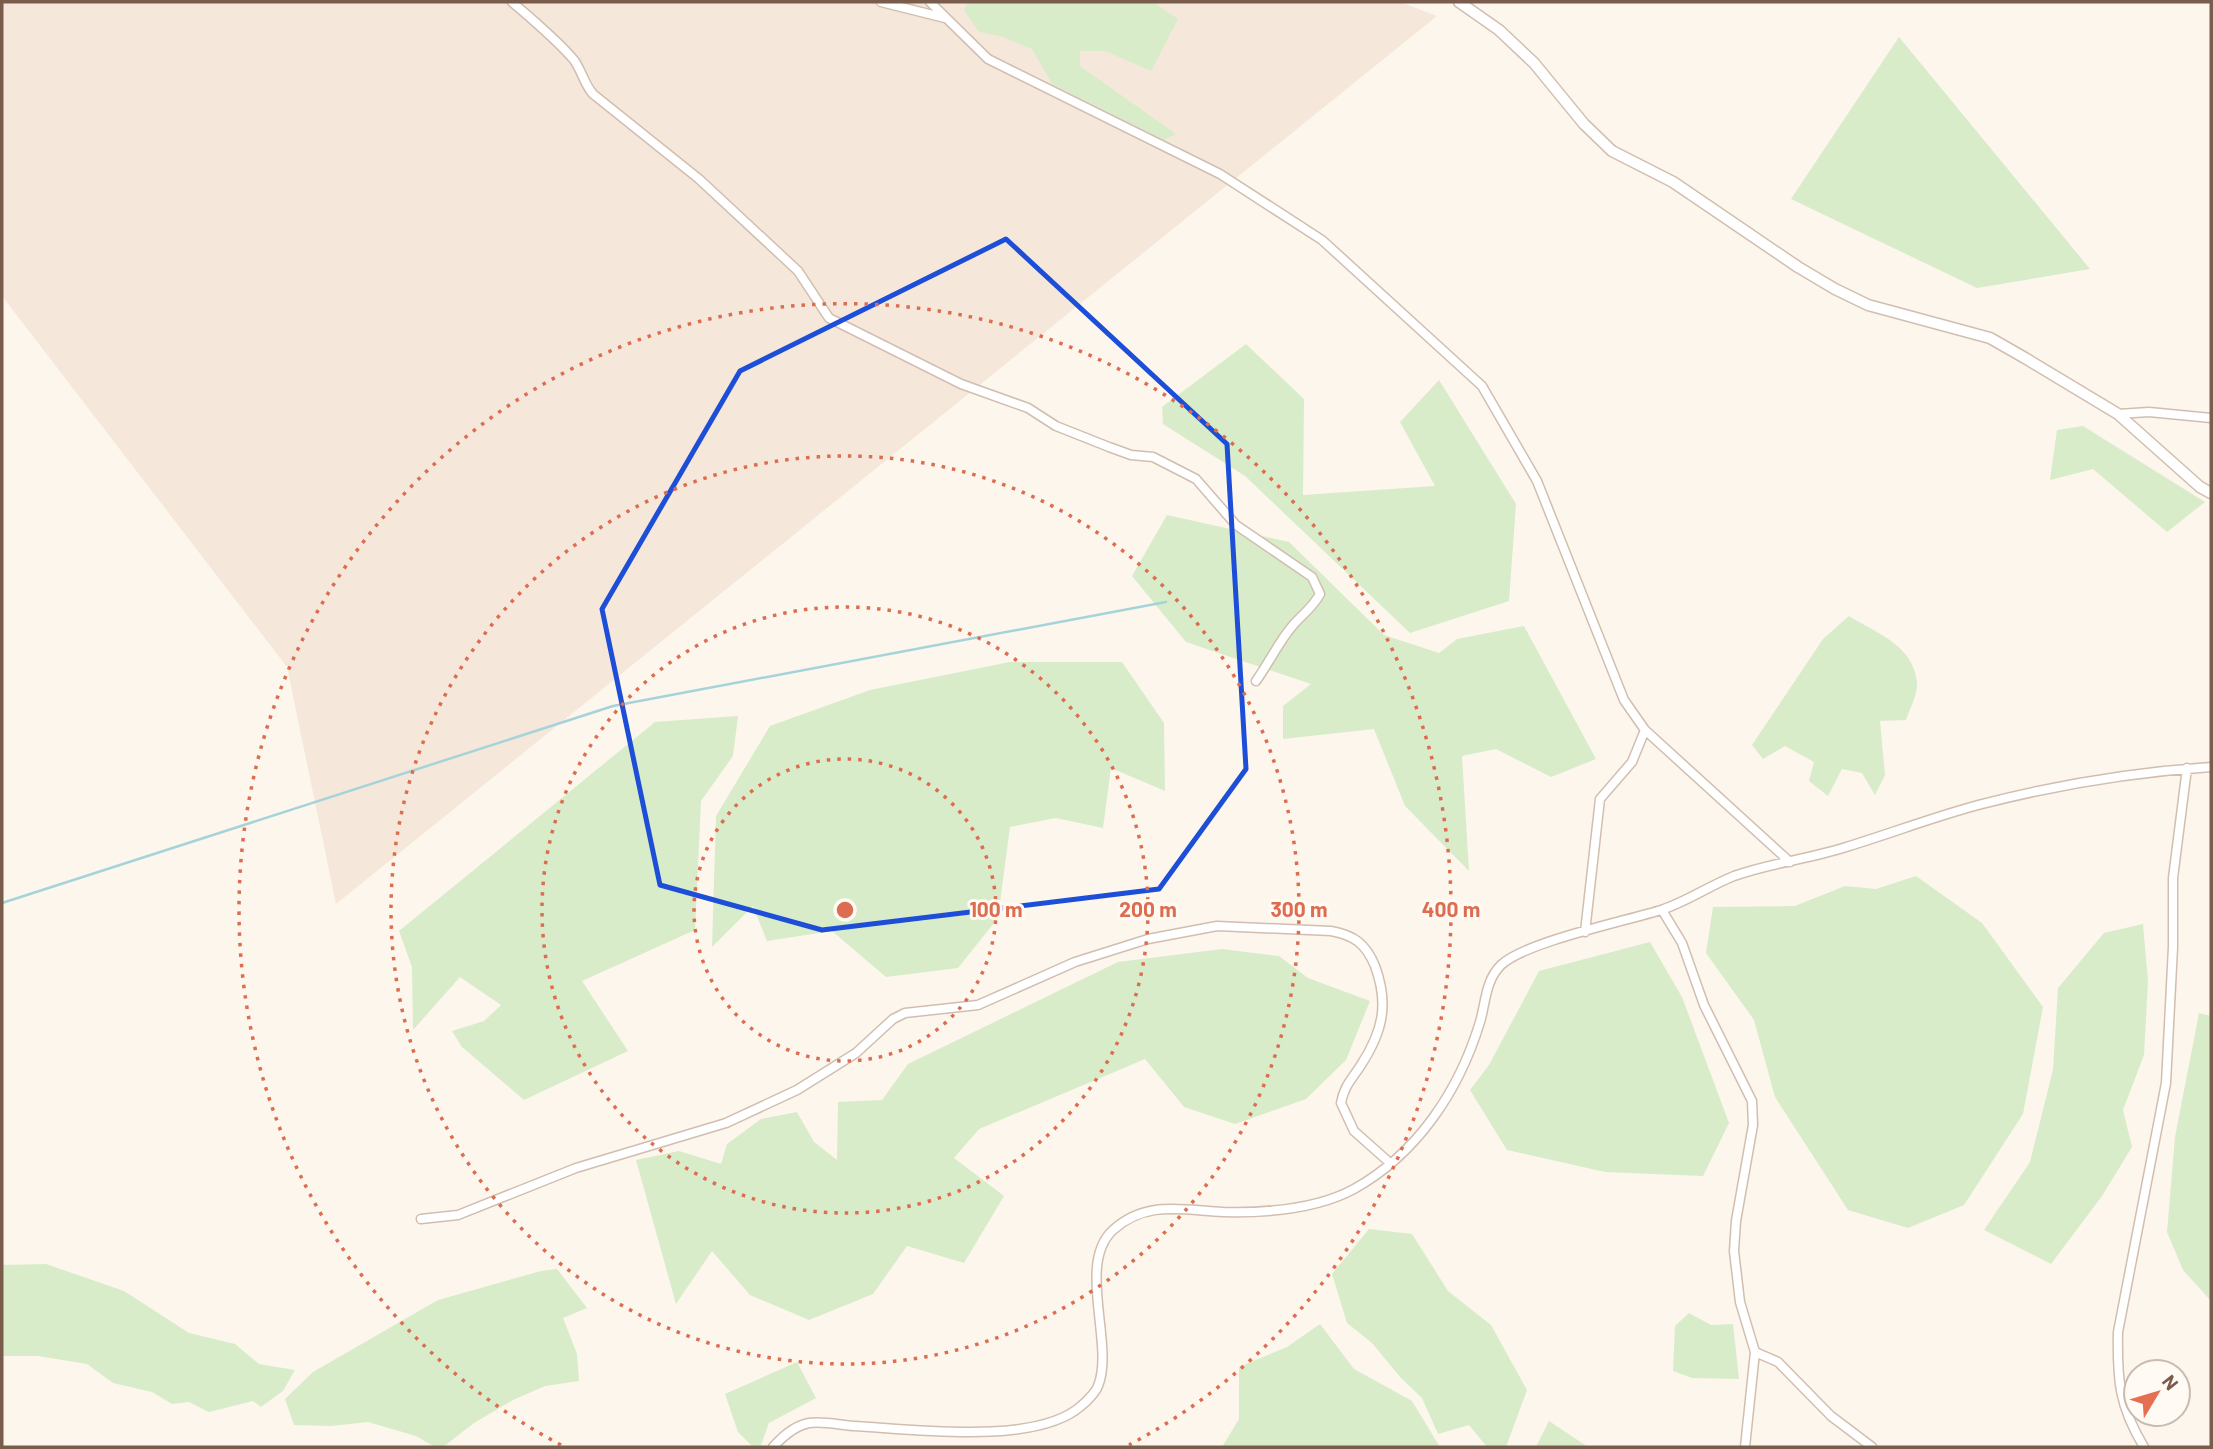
<svg xmlns="http://www.w3.org/2000/svg" width="2213" height="1449" viewBox="0 0 2213 1449" font-family="Barlow,sans-serif">
  <rect width="100%" height="100%" fill="#fdf6ec"/>
  <path fill="#f5e8da" d="M2 2H1400L1437 16 336 904 287 667 2 296Z"/>
  <path fill="#d8ecc9" d="M968 2H1153L1178 19 1151 71 1105 51H1080V66L1176 134 1164 140 1052 84 1032 49 1000 36 979 32 964 10Z
    M1899 37 2090 269 1977 288 1791 199Z
    M1246 344 1304 399 1303 495 1435 486 1400 422 1439 380 1516 504 1509 601 1410 633 1245 476 1163 424 1162 407Z
    M2083 426 2205 502 2167 532 2093 469 2050 480 2057 430Z
    M1167 515 1289 542 1384 635 1439 653 1457 639 1524 626 1596 759 1551 777 1496 749 1462 756 1469 871 1405 806 1374 729 1283 739V706L1311 684 1186 642 1132 576Z
    M1849 616C1876 633 1914 645 1917 683 1918 694 1909 710 1906 720L1880 721 1885 775 1875 795 1862 773 1842 769 1828 796 1809 781 1814 762 1785 746 1763 759 1752 745 1823 639Z
    M1010 662H1122L1164 723 1165 791 1111 768 1103 828 1056 818 1010 827 998 918 958 968 886 977 832 931 767 941 753 906 712 947 716 816 770 726 870 690Z
    M738 716 733 756 701 801 695 930 582 981 628 1051 524 1100 462 1047 452 1031 484 1021 501 1005 460 977 413 1030 412 967 399 931 655 722Z
    M1916 876 1982 923 2043 1007 2023 1114 1964 1205 1908 1228 1848 1210 1775 1097 1754 1020 1706 953 1713 907 1795 906 1845 886 1876 889Z
    M2143 924 2148 981 2144 1055 2123 1110 2132 1147 2102 1196 2051 1264 1984 1230 2030 1162 2053 1070 2058 988 2104 933Z
    M1650 942 1682 997 1729 1123 1703 1176 1605 1172 1507 1150 1470 1090 1489 1065 1539 971Z
    M1222 949 1279 956 1308 978 1370 1001 1346 1060 1306 1099 1235 1124 1184 1107 1145 1059 979 1129 954 1158 1004 1196 964 1263 907 1246 873 1294 809 1320 750 1295 712 1251 676 1304 636 1160 679 1151 721 1164 727 1144 761 1119 797 1112 814 1142 837 1160 838 1102 882 1100 908 1064 1118 962Z
    M2199 1013 2211 1016V1301L2183 1270 2167 1232 2175 1137Z
    M1369 1229 1412 1234 1448 1291 1491 1325 1527 1390 1506 1447H1487L1469 1425 1438 1434 1422 1398 1401 1378 1372 1343 1347 1323 1332 1274Z
    M46 1264 124 1291 189 1333 235 1344 259 1364 295 1370 283 1391 261 1407 253 1401 209 1412 189 1402 172 1404 152 1392 113 1383 87 1364 38 1356H2V1265Z
    M557 1269 587 1308 563 1318 577 1354 579 1381 545 1386 513 1400 474 1423 443 1447H435L416 1436 368 1422 331 1426 294 1425 285 1399 313 1372 438 1300 541 1271Z
    M1689 1313 1711 1325 1733 1324 1739 1379 1692 1378 1673 1371 1675 1326Z
    M1320 1324 1354 1369 1412 1401 1440 1447H1222L1239 1419V1367L1287 1347Z
    M797 1362 816 1398 769 1423 761 1445 753 1447 738 1432 725 1394Z
    M1549 1421 1588 1447H1536Z"/>
  <g fill="none" stroke-linecap="round" stroke-linejoin="round">
    <path stroke="#a5d3da" stroke-width="2.5" d="M2 903 613 706 1166 602"/>
    <defs>
      <path id="minor" d="M512 2C533 20 556 39 574 60 582 71 584 84 593 94L699 179 798 271 829 318 961 384 1028 408 1056 426 1109 447 1131 455 1153 457 1196 479 1236 525 1312 577 1320 594C1313 607 1304 613 1294 624 1279 641 1269 663 1256 681
        M881 2 945 18
        M930 2 988 59 1220 174 1322 240 1482 386 1537 481 1624 700 1645 730 1790 862
        M2118 414 2149 412 2211 418
        M1662 910 1682 943 1704 1005 1752 1101 1753 1125 1736 1221 1734 1251 1740 1302 1755 1352 1745 1447
        M1585 932 1600 799 1632 762 1645 730
        M421 1219 458 1215 576 1168 726 1123 797 1090 856 1053 893 1019 905 1013 978 1005 1075 962 1148 939 1217 926 1331 931C1354 935 1366 944 1375 966 1389 1004 1383 1031 1361 1065 1352 1079 1344 1086 1341 1103L1354 1131 1390 1163
        M1755 1352 1778 1362 1831 1416 1872 1447
        M773 1447C783 1436 794 1426 809 1423 823 1421 840 1425 854 1426 911 1429 1036 1446 1081 1406 1086 1402 1096 1392 1098 1386 1115 1345 1076 1264 1113 1230 1146 1200 1182 1210 1223 1212 1265 1213 1317 1209 1354 1189 1417 1154 1459 1091 1480 1022 1486 1002 1485 981 1501 965 1525 942 1626 921 1661 910 1686 902 1709 886 1734 876 1770 863 1809 859 1846 847 1892 833 1936 816 1982 804 2056 785 2135 772 2211 767
        M2144 1447C2119 1406 2117 1380 2118 1332L2166 1083 2173 947V878L2187 768"/>
      <path id="tertiary" d="M1459 2 1499 30 1534 63 1584 124 1612 151 1673 182 1798 267 1835 289 1868 305 1990 338 2025 358 2118 414 2200 487 2211 493"/>
    </defs>
    <use href="#minor" stroke="#d1beb0" stroke-width="11"/>
    <use href="#tertiary" stroke="#d1beb0" stroke-width="13"/>
    <use href="#minor" stroke="#fff" stroke-width="8"/>
    <use href="#tertiary" stroke="#fff" stroke-width="10"/>
  </g>
  <path fill="none" stroke="#1d4ed8" stroke-width="5" stroke-linejoin="round" d="M1006 239 1227 444 1246 769 1159 889 822 930 660 885 602 609 740 371Z"/>
  <g fill="none" stroke="#dc6d51" stroke-width="3.5" stroke-dasharray="3.5 7">
    <circle cx="845" cy="910" r="151"/>
    <circle cx="845" cy="910" r="303"/>
    <circle cx="845" cy="910" r="454"/>
    <path d="M561 1445A606 606 0 1 1 1129 1445"/>
  </g>
  <circle cx="845" cy="910" r="10" fill="#dc6d51" stroke="#fffaf3" stroke-width="3.5"/>
  <g font-size="21" text-anchor="middle" font-weight="bold" fill="#dc6d51" stroke="#fffaf3" stroke-width="6" stroke-linejoin="round" paint-order="stroke">
    <text x="996" y="917">100 m</text>
    <text x="1148" y="917">200 m</text>
    <text x="1299" y="917">300 m</text>
    <text x="1451" y="917">400 m</text>
  </g>
  <rect width="2213" height="1449" fill="none" stroke="#7a5c4d" stroke-width="7"/>
  <g transform="translate(2157 1393) rotate(52)"><circle r="33" fill="#fffaf3" stroke="#cabbb1" stroke-width="2"/>
  <path d="M0-5L12 26L0 18L-12 26Z" fill="#e76f51"/>
  <text y="-10" font-size="19" font-weight="bold" text-anchor="middle" fill="#7a5c4d">N</text>
  </g>
</svg>
